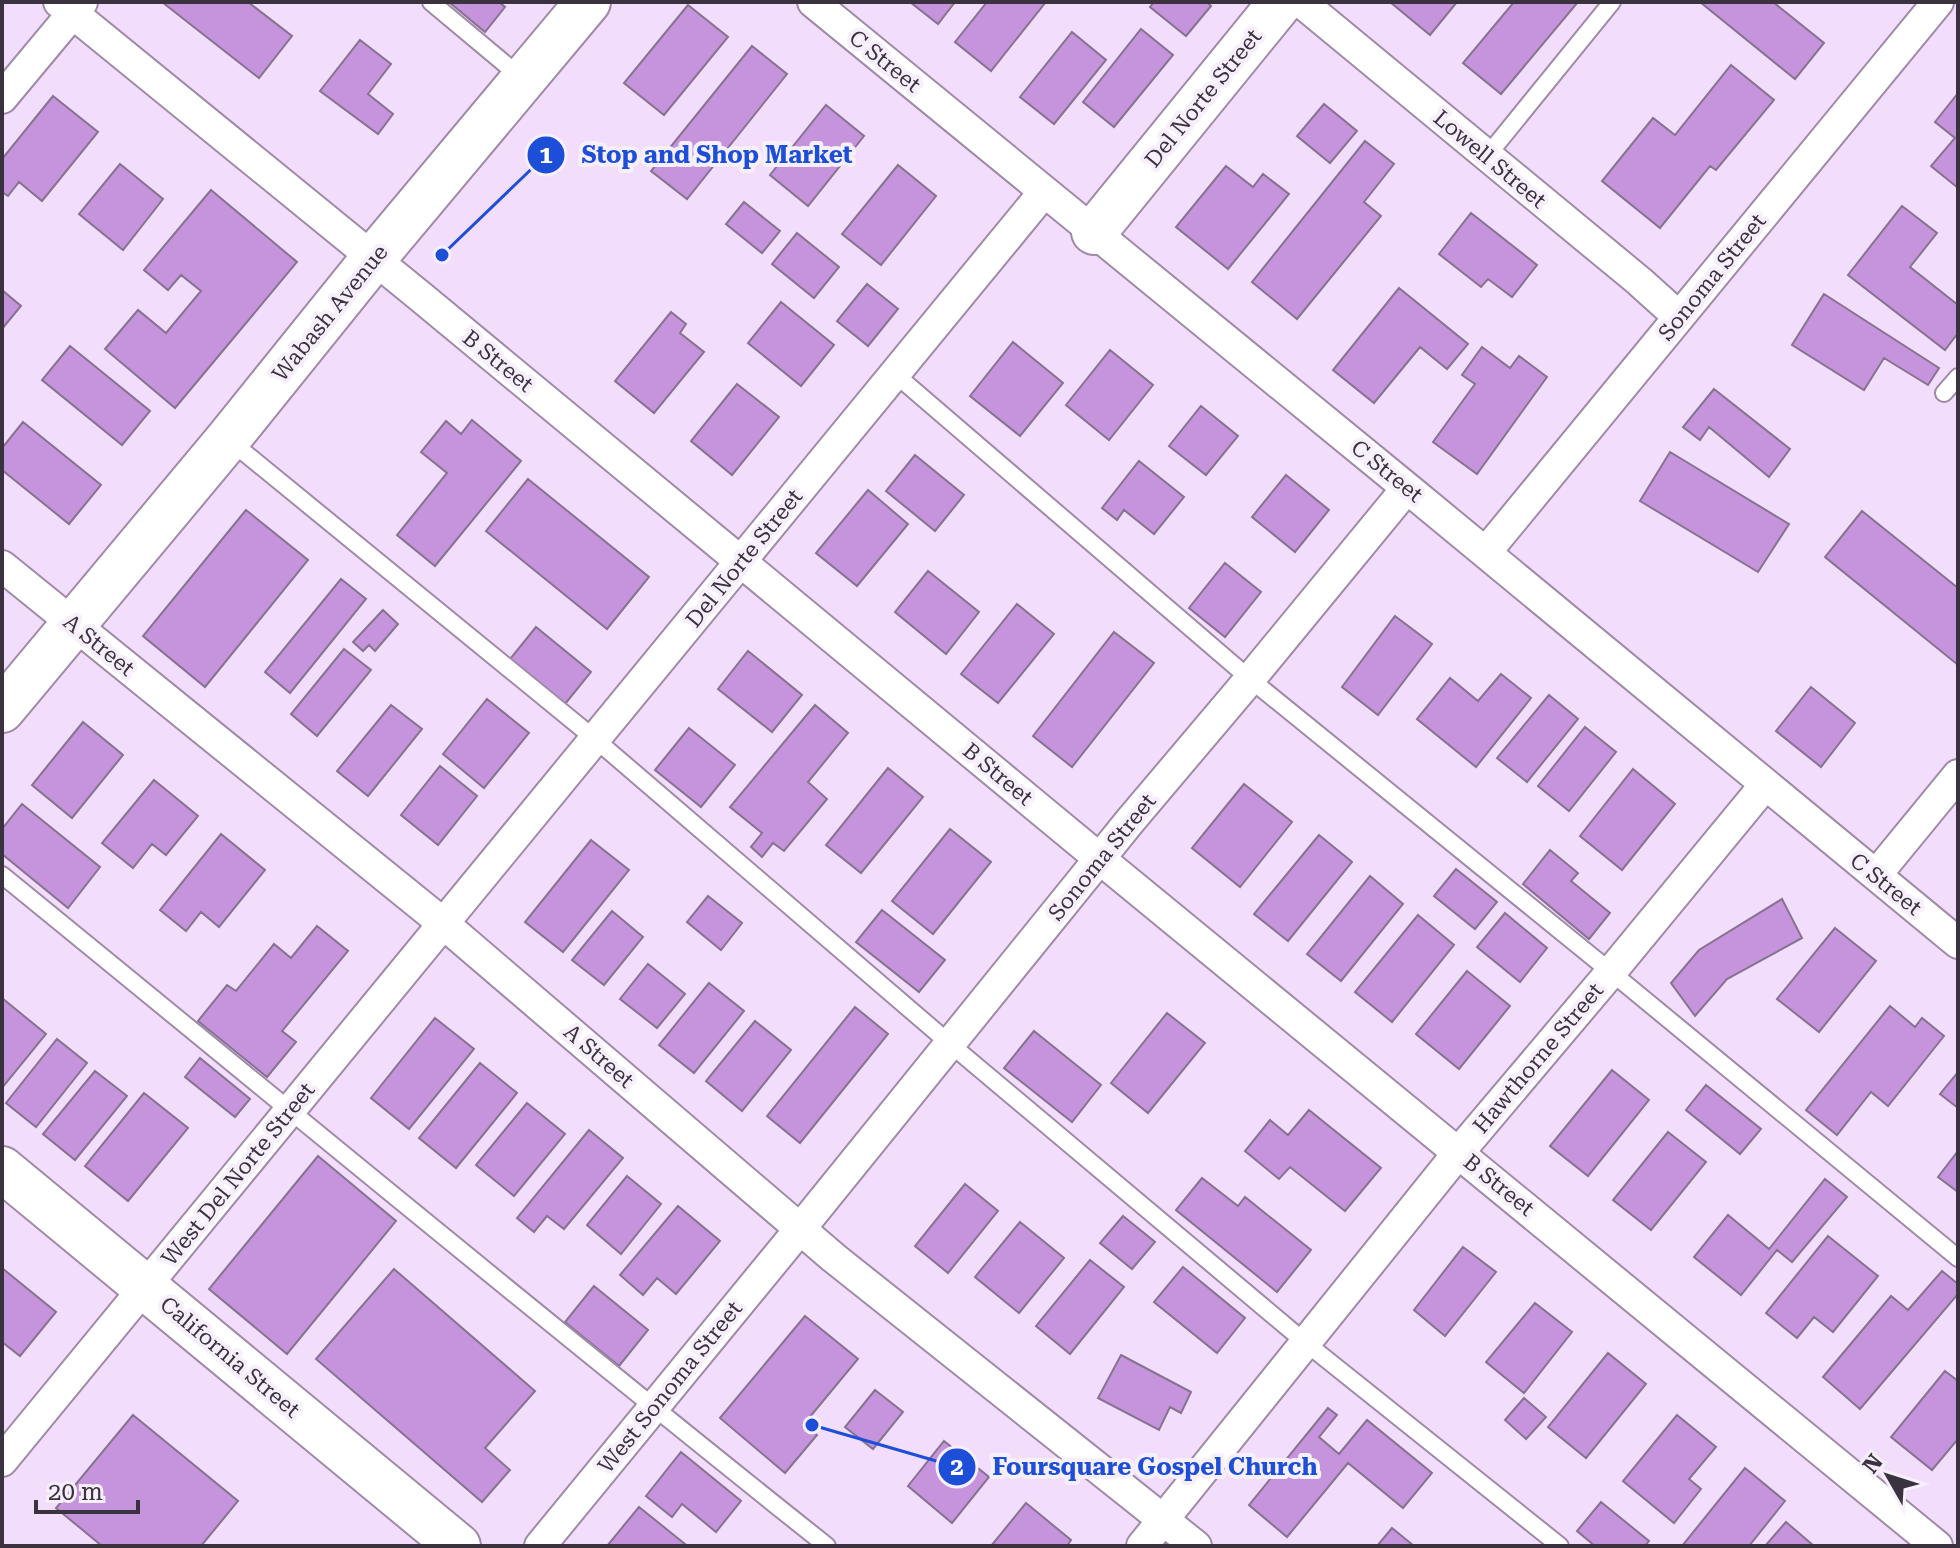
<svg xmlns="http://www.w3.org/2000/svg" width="1960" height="1548" viewBox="0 0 1960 1548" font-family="'Roboto Serif',serif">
  <rect width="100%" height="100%" fill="#f2ddfc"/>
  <path fill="#c594dd" stroke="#86738f" stroke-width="2" d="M162 2H248L292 36 259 78Z
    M449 2H499L505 7 485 32Z
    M910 2H955L938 24Z
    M987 2H1043L1045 3 991 71 955 42Z
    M1154 2H1207L1211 6 1186 36 1150 7Z
    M1390 2H1457L1430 35Z
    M1514 2H1578L1501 94 1463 63Z
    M1700 2H1773L1824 43 1795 79Z
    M688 5 728 37 664 115 624 83Z
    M1141 29 1173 55 1114 127 1083 102Z
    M1072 32 1106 60 1054 124 1020 97Z
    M360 40 391 64 368 94 393 114 378 134 320 91Z
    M752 46 787 74 687 199 651 171Z
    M1731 65 1774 100 1716 170 1710 166 1660 228 1602 181 1653 118 1675 135Z
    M1958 93V188L1931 166 1955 138 1935 122Z
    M53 96 98 132 42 201 19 182 8 196 2 192V159Z
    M1324 104 1357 131 1330 163 1297 136Z
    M826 105 864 136 808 206 770 175Z
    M1365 141 1394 164 1364 202 1381 216 1297 319 1252 282Z
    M120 164 163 199 123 250 79 214Z
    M898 165 936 196 881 265 842 234Z
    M1226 166 1253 187 1263 174 1289 194 1228 269 1176 227Z
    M211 190 297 262 175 408 105 349 138 310 166 333 201 291 181 275 168 290 144 270Z
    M744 202 780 231 762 253 726 224Z
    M1902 206 1937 233 1910 267 1958 305V333L1945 350 1848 275Z
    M1471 213 1537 265 1512 297 1488 279 1481 287 1439 254Z
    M797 233 839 267 814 298 772 264Z
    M867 284 898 309 868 346 837 321Z
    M1399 288 1468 344 1447 369 1420 347 1374 403 1333 370Z
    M2 290 21 306 2 329Z
    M1824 294 1939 368 1928 385 1884 358 1864 390 1792 345Z
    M781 302 834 345 801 386 748 343Z
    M671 312 686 324 680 333 704 352 654 413 615 381Z
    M1013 342 1063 383 1020 436 970 396Z
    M70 346 150 411 122 445 42 380Z
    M1482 347 1510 368 1519 356 1547 377 1477 474 1433 442 1475 384 1462 375Z
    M1110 350 1153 385 1109 440 1066 405Z
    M737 384 779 417 732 475 691 441Z
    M1714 389 1790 449 1769 477 1709 427 1700 440 1683 427Z
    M1201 406 1238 436 1206 475 1169 446Z
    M472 420 521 461 435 566 397 535 447 473 421 452 446 421 461 434Z
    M23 422 101 485 69 524 2 470V448Z
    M1670 452 1789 524 1758 572 1640 501Z
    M915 455 964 495 935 531 886 491Z
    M1139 461 1184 497 1154 534 1124 510 1117 520 1102 508Z
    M1286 475 1329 510 1295 552 1252 517Z
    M528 479 649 577 607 629 486 531Z
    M868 490 908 524 857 586 816 553Z
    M246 510 308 560 205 687 143 636Z
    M1862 511 1958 588V665L1825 557Z
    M1225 563 1261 592 1225 637 1189 608Z
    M928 571 979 612 946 654 895 612Z
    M341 579 366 599 290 693 265 672Z
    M1017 604 1054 634 998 703 961 674Z
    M383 610 398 624 375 651 369 645 363 651 353 642Z
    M1395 616 1432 644 1378 715 1342 687Z
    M536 627 591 672 565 704 510 659Z
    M1114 632 1154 663 1072 767 1033 736Z
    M344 649 371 670 317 736 291 714Z
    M748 651 802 695 772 732 718 689Z
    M1501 674 1531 698 1476 767 1417 719 1450 678 1478 701Z
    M1811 687 1855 723 1821 767 1776 731Z
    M1549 695 1578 719 1527 782 1497 758Z
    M487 699 529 733 484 788 443 754Z
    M391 705 422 729 368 796 337 771Z
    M815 705 848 733 808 782 827 799 784 851 773 843 762 857 751 847 762 833 730 807Z
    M83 722 123 755 72 818 32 785Z
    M1585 727 1616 752 1569 811 1538 786Z
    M689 728 735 765 701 807 655 770Z
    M440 766 477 796 438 845 401 815Z
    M888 768 923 797 861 873 826 845Z
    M1633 769 1675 804 1622 870 1580 836Z
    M154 780 198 816 166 855 152 844 133 868 102 843Z
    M1244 784 1292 822 1240 887 1192 848Z
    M22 804 100 867 68 908 2 854V829Z
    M950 829 991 862 933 934 892 901Z
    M221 834 265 870 219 927 201 912 186 931 160 910Z
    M1319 835 1352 862 1288 941 1254 914Z
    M591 840 629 870 563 952 525 922Z
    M1550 850 1578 873 1571 881 1610 913 1589 939 1523 884Z
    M1456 869 1497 902 1475 929 1434 896Z
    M1370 876 1403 904 1341 981 1307 954Z
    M708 896 742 923 721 950 687 922Z
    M1782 899 1802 938 1727 979 1695 1016 1671 983 1699 950Z
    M882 910 945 960 919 992 856 942Z
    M612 911 643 937 604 985 572 960Z
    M1505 913 1547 948 1520 982 1477 947Z
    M1418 915 1454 945 1392 1022 1355 992Z
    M317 926 348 951 282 1031 296 1042 267 1077 198 1021 227 985 236 991 274 944 291 958Z
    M1835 928 1876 961 1819 1032 1777 999Z
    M648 964 685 994 657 1028 620 999Z
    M1467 971 1510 1006 1459 1069 1416 1034Z
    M709 983 744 1011 694 1073 659 1045Z
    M2 998 46 1034 2 1088Z
    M1890 1006 1915 1027 1922 1018 1944 1036 1888 1106 1871 1092 1837 1135 1806 1110Z
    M855 1007 888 1034 800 1143 767 1116Z
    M1167 1013 1205 1043 1148 1113 1111 1083Z
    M435 1018 474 1049 409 1129 371 1098Z
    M755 1021 791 1050 742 1111 706 1081Z
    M1034 1031 1101 1085 1072 1122 1004 1068Z
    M57 1039 87 1063 36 1127 6 1103Z
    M200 1058 250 1099 235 1117 185 1077Z
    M480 1063 517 1093 456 1168 419 1138Z
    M1612 1070 1649 1100 1588 1176 1550 1146Z
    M95 1071 127 1096 75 1160 43 1134Z
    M1958 1072V1108L1940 1094Z
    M1706 1085 1761 1129 1740 1154 1686 1110Z
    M144 1093 188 1128 128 1201 85 1166Z
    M527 1103 565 1134 514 1196 476 1165Z
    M1309 1110 1381 1168 1345 1211 1290 1167 1279 1179 1245 1151 1270 1120 1288 1135Z
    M589 1130 623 1158 564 1229 547 1216 534 1232 517 1218Z
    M1668 1132 1706 1162 1651 1230 1613 1200Z
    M1958 1151V1192L1938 1177Z
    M318 1156 396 1221 287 1354 209 1289Z
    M627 1176 661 1204 621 1254 587 1225Z
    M1202 1178 1238 1206 1245 1197 1311 1250 1277 1292 1176 1210Z
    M1825 1179 1847 1197 1792 1262 1777 1250 1741 1295 1694 1257 1728 1215 1769 1249Z
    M965 1184 998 1211 948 1273 915 1246Z
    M678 1206 720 1241 676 1294 657 1278 643 1295 620 1275Z
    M1123 1216 1155 1242 1132 1269 1100 1243Z
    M1020 1222 1064 1258 1019 1313 975 1277Z
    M1828 1236 1878 1276 1833 1332 1814 1317 1797 1338 1766 1313Z
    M1463 1247 1496 1272 1445 1336 1414 1310Z
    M1090 1260 1124 1287 1070 1354 1036 1326Z
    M1183 1267 1245 1318 1217 1353 1154 1302Z
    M2 1268 56 1312 20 1356 2 1342Z
    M394 1269 535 1391 485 1448 510 1470 482 1502 316 1359Z
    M1942 1271 1958 1284V1294L1860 1409 1823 1377 1891 1296 1908 1310Z
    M594 1286 648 1330 619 1366 565 1322Z
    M1535 1303 1572 1332 1524 1393 1486 1362Z
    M805 1316 858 1359 804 1424 817 1435 785 1473 720 1418Z
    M1608 1353 1646 1384 1586 1458 1548 1427Z
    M1121 1355 1191 1392 1181 1413 1170 1407 1159 1430 1098 1398Z
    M1945 1371 1958 1381V1439L1932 1470 1891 1437Z
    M875 1390 903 1412 873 1449 845 1427Z
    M1524 1398 1546 1417 1526 1439 1505 1420Z
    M1328 1408 1337 1415 1319 1437 1339 1454 1367 1420 1432 1473 1403 1508 1348 1463 1287 1537 1249 1505Z
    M133 1415 238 1501 201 1546H102L56 1508Z
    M1677 1415 1716 1447 1689 1479 1701 1489 1674 1523 1623 1481Z
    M944 1441 989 1477 952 1523 908 1486Z
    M681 1452 741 1501 716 1532 682 1504 672 1517 646 1496Z
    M1745 1468 1785 1501 1749 1546H1682Z
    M1601 1502 1649 1541 1645 1546H1595L1577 1531Z
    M1026 1503 1071 1540 1067 1546H991Z
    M639 1507 685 1544 684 1546H607Z
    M1786 1522 1814 1546H1765Z
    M1392 1528 1414 1546H1377Z"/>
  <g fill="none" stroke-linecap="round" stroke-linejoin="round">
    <defs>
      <path id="lane" d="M431 2 523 79
        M1487 156 1612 2
        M895 374 1250 679 1611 972 1958 1258
        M1944 393 1958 377
        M229 440 595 739 949 1043 1306 1343 1560 1546
        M2 875C277 1099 550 1326 827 1546"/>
      <path id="street" d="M59 2 421 297 1100 859 1937 1546
        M813 2 1407 488 1958 943
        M1301 2 1639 281 1679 317
        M2 98 82 2
        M1486 552 1938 2
        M2 566 444 924 834 1258 1196 1546
        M1876 875 1958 775
        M2 1461 1044 192
        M540 1546 800 1229 1130 821 1250 679 1407 488
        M1142 1546 1459 1152 1611 972 1765 785"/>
      <path id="secondary" d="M1094 232 1281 2
        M2 710 228 439 373 259 588 2
        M2 1169 458 1546"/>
    </defs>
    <use href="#lane" stroke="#9f8ba8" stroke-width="20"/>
    <use href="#street" stroke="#9f8ba8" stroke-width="34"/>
    <use href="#secondary" stroke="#9f8ba8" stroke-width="48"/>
    <use href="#lane" stroke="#fff" stroke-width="16"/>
    <use href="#street" stroke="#fff" stroke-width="30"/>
    <use href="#secondary" stroke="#fff" stroke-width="44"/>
  </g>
  <g text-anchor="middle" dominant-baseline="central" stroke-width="8" stroke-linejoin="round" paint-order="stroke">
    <g font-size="22" fill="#3a323e" stroke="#f8effc">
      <text transform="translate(885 61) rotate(39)">C Street</text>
      <text transform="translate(1203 98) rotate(-51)">Del Norte Street</text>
      <text transform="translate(1490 159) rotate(40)">Lowell Street</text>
      <text transform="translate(1712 277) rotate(-51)">Sonoma Street</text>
      <text transform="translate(330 313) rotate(-51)">Wabash Avenue</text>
      <text transform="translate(498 361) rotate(39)">B Street</text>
      <text transform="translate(1387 471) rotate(39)">C Street</text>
      <text transform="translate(744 558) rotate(-51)">Del Norte Street</text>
      <text transform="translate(99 645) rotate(39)">A Street</text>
      <text transform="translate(998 774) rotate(40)">B Street</text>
      <text transform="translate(1102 857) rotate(-51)">Sonoma Street</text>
      <text transform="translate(1886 884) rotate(39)">C Street</text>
      <text transform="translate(599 1056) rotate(41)">A Street</text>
      <text transform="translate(1538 1058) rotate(-50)">Hawthorne Street</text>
      <text transform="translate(238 1174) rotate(-51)">West Del Norte Street</text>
      <text transform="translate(1499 1185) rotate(39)">B Street</text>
      <text transform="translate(230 1357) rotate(40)">California Street</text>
      <text transform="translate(670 1387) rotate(-51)">West Sonoma Street</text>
    </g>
  </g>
  <path fill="none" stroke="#1d4ed8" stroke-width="3" d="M442 255L546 155M812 1425L957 1467"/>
  <g fill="#1d4ed8" stroke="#f8effc" stroke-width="3">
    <circle cx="442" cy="255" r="8"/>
    <circle cx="812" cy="1425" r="8"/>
    <circle cx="546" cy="155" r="20"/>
    <circle cx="957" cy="1467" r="20"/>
  </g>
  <g font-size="24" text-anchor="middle" font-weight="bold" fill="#fff">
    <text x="546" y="163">1</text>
    <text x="957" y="1475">2</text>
  </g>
  <g font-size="24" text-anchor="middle" font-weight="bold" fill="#1d4ed8" stroke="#f8effc" stroke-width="8" stroke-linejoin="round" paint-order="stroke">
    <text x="717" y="163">Stop and Shop Market</text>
    <text x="1155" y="1475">Foursquare Gospel Church</text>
  </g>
  <rect width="1960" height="1548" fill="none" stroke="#3a323e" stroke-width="8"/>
  <g transform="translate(1888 1476) rotate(309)" stroke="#f8effc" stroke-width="6" paint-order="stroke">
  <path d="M0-6L14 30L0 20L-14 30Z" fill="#3a323e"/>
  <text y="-12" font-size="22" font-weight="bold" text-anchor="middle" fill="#3a323e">N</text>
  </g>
  <path d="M36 1500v12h102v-12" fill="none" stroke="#3a323e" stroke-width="4"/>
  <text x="48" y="1500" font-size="24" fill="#3a323e" stroke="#f8effc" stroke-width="6" paint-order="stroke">20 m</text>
</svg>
